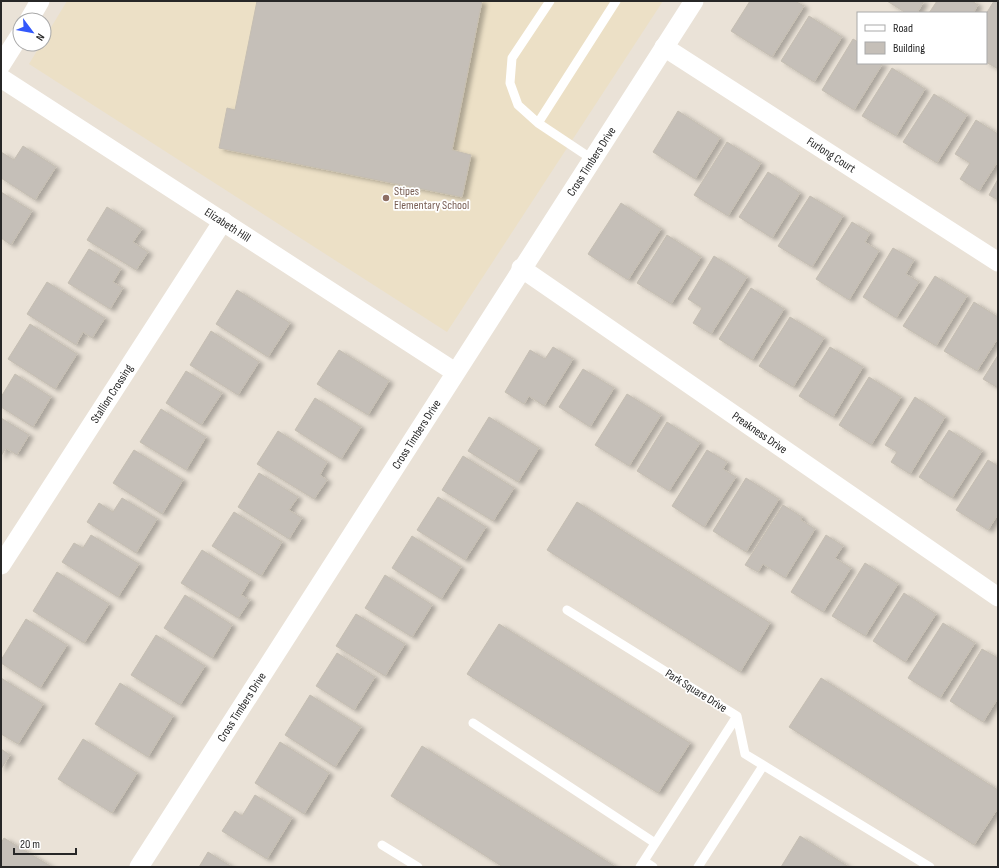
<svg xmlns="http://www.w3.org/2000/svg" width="999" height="868" viewBox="0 0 999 868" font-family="'Sofia Sans Condensed',sans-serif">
  <defs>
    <filter id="shadow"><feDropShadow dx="4.5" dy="2.5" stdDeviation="2" flood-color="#0004"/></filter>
  </defs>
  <rect width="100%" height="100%" fill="#eae2d7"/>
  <path fill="#ece0c6" d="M67 1H663L447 332 29 64 41 44H44V39Z"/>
  <path fill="#c5bfb8" stroke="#c5beb2" filter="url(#shadow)" d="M257 1H482L452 150 471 155 462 197 219 148 227 108 235 110Z
    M750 1H795L804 6 772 57 731 31Z
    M887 1H924L917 13H906Z
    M937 1H972L978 5 973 13H929Z
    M994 1 998 2V69L986 62V14Z
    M809 16 842 37 814 82 781 61Z
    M853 39 858 42V63H883L854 110 822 90Z
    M892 68 925 89 896 136 862 116Z
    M934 94 967 115 937 163 903 142Z
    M678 111 720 138 695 179 653 152Z
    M976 120 998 134V161L979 191 960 179 970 163 955 154Z
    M727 142 761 163 728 216 694 195Z
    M23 146 56 167 35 200 1 178V152L14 160Z
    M768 172 800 193 772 238 739 217Z
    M998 179V200L989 195Z
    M1 192 32 211 11 245 1 238Z
    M810 196 843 216 812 267 778 246Z
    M621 203 661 229 628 280 588 254Z
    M107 207 142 229 133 242 148 252 136 270 87 240Z
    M852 222 870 233 865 242 879 251 849 300 816 279Z
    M667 235 701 257 671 304 637 283Z
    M893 248 914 260 906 274 919 282 896 318 863 297Z
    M89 249 121 269 113 282 123 288 110 309 68 283Z
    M714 256 747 277 711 334 693 323 702 308 688 299Z
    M935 276 967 296 936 346 903 326Z
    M47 282 105 318 92 338 83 332 76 345 27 314Z
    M751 288 784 309 752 360 719 339Z
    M237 290 290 323 268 357 216 324Z
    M974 302 998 317V338L977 371 944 351Z
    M790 317 824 338 793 387 759 366Z
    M30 324 77 354 55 389 8 359Z
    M211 331 259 362 238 395 190 365Z
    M553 347 573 359 544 406 529 396 524 404 505 392 530 350 545 359Z
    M830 347 863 367 833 417 799 396Z
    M339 350 389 381 368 415 317 384Z
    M998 355V388L983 379Z
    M583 369 614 388 590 427 559 407Z
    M186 371 222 393 201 425 166 403Z
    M15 374 51 397 33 427 1 407V397Z
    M869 377 901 397 871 445 839 425Z
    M627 394 661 415 629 466 595 445Z
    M915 397 945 417 910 474 891 462 897 452 885 445Z
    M315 398 361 427 341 459 295 430Z
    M161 409 206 437 186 470 140 442Z
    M489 417 539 448 518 482 468 451Z
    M1 418 29 435 17 455 6 448 1 456Z
    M667 422 700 443 669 491 637 471Z
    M949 430 982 451 952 498 919 477Z
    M278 431 327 462 320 475 327 480 314 499 257 464Z
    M134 450 183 480 162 514 113 483Z
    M707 450 727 462 723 469 736 477 704 527 672 506Z
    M463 456 514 488 493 521 442 490Z
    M988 460 998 466V514L988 530 956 510Z
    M259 473 298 497 289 510 302 518 289 539 238 507Z
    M746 478 779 499 746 552 713 531Z
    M438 497 486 527 465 560 417 530Z
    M122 498 157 519 136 553 87 522 99 503 113 512Z
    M577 502 770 623 740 672 547 550Z
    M783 505 802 517 801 520 815 529 785 578 763 564 758 572 745 565Z
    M234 512 282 542 261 576 212 546Z
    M91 535 139 564 118 597 62 562 74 543 83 548Z
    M826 535 843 546 835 558 851 568 823 612 791 592Z
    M412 536 461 567 441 599 392 568Z
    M202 550 250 580 241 595 250 600 238 618 181 583Z
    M865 563 898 584 865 636 832 616Z
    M57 572 109 604 84 643 33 611Z
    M385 575 432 605 412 637 365 608Z
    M904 593 936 614 905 662 873 641Z
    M185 595 232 625 212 658 164 628Z
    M356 614 405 644 385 676 336 646Z
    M26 619 67 645 40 688 1 663V660Z
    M943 623 975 643 940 698 908 678Z
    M499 624 690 743 658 793 467 674Z
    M156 635 205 666 180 705 131 675Z
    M982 649 998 658V698L983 722 950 701Z
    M337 653 375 677 354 710 316 686Z
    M1 678 43 704 18 744 1 734Z
    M821 678 998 790V808L974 845 789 727Z
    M120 683 173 716 148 757 95 724Z
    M310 695 361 727 335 767 285 735Z
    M83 739 137 773 112 813 58 779Z
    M280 742 329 773 304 814 255 783Z
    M422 746 616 867H503L391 796Z
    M1 749 10 755 1 769Z
    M255 795 292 818 267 859 222 831 235 811 242 816Z
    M800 836 849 867H781Z
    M4 838 52 867H1V843Z
    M208 852 232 867H199Z"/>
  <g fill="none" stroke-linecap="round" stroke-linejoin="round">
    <path stroke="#fff" stroke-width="9" d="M550 1 512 58 510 83 518 105 538 123 592 159
      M538 123 616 1
      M567 610 737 716
      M737 716 745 754 930 867
      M473 723 655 843
      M382 845 418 867
      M644 861 653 867
      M640 867 737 716
      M698 867 763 766"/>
    <g stroke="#fff" stroke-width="19">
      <path d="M29 20 40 1"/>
      <path id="s1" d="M664 47 998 262"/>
      <path d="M1 65 20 35"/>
      <path id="s2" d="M1 78 455 372"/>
      <path id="s3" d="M521 268 998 597"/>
      <path id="s4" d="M1 565 223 221"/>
      <path id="s5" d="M139 867 694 1"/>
    </g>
  </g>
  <circle fill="#8d6e63" stroke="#fff" stroke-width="1.5" cx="386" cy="198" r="4"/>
  <g text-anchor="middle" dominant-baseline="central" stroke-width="3.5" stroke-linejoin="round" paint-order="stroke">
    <g font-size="12" fill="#272727" stroke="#fff">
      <text stroke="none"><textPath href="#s1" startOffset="199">Furlong Court</textPath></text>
      <text stroke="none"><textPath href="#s5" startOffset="838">Cross Timbers Drive</textPath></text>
      <text stroke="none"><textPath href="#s2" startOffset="270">Elizabeth Hill</textPath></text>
      <text stroke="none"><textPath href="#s4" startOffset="204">Stallion Crossing</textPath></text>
      <text stroke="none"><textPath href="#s3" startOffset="290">Preakness Drive</textPath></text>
      <text stroke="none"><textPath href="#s5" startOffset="514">Cross Timbers Drive</textPath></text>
      <text transform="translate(696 691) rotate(32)">Park Square Drive</text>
      <text stroke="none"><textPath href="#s5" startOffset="190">Cross Timbers Drive</textPath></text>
    </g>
    <g font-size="12" fill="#785e54" stroke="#fff" text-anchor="start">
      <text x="394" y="191">Stipes<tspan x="394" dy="14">Elementary School</tspan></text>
    </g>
  </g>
  <rect width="999" height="868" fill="none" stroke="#272727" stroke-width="4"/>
  <rect x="857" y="12" width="130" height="52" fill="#ffffff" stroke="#a9a9a9"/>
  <rect x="865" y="25" width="20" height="6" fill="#ffffff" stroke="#a9a9a9"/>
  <text x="893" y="32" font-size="12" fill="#272727">Road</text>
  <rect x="865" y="42" width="20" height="12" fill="#c5bfb8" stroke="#a9a9a9"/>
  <text x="893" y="52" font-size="12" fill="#272727">Building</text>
  <g transform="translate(32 32) rotate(122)"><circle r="19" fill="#ffffff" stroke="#a9a9a9"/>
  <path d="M0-3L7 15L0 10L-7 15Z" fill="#3358fb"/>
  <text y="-6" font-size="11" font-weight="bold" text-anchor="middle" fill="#272727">N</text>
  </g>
  <path d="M14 848v6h62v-6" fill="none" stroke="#272727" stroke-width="2"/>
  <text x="20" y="848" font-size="12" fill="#272727" stroke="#ffffff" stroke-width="3" paint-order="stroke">20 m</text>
</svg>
